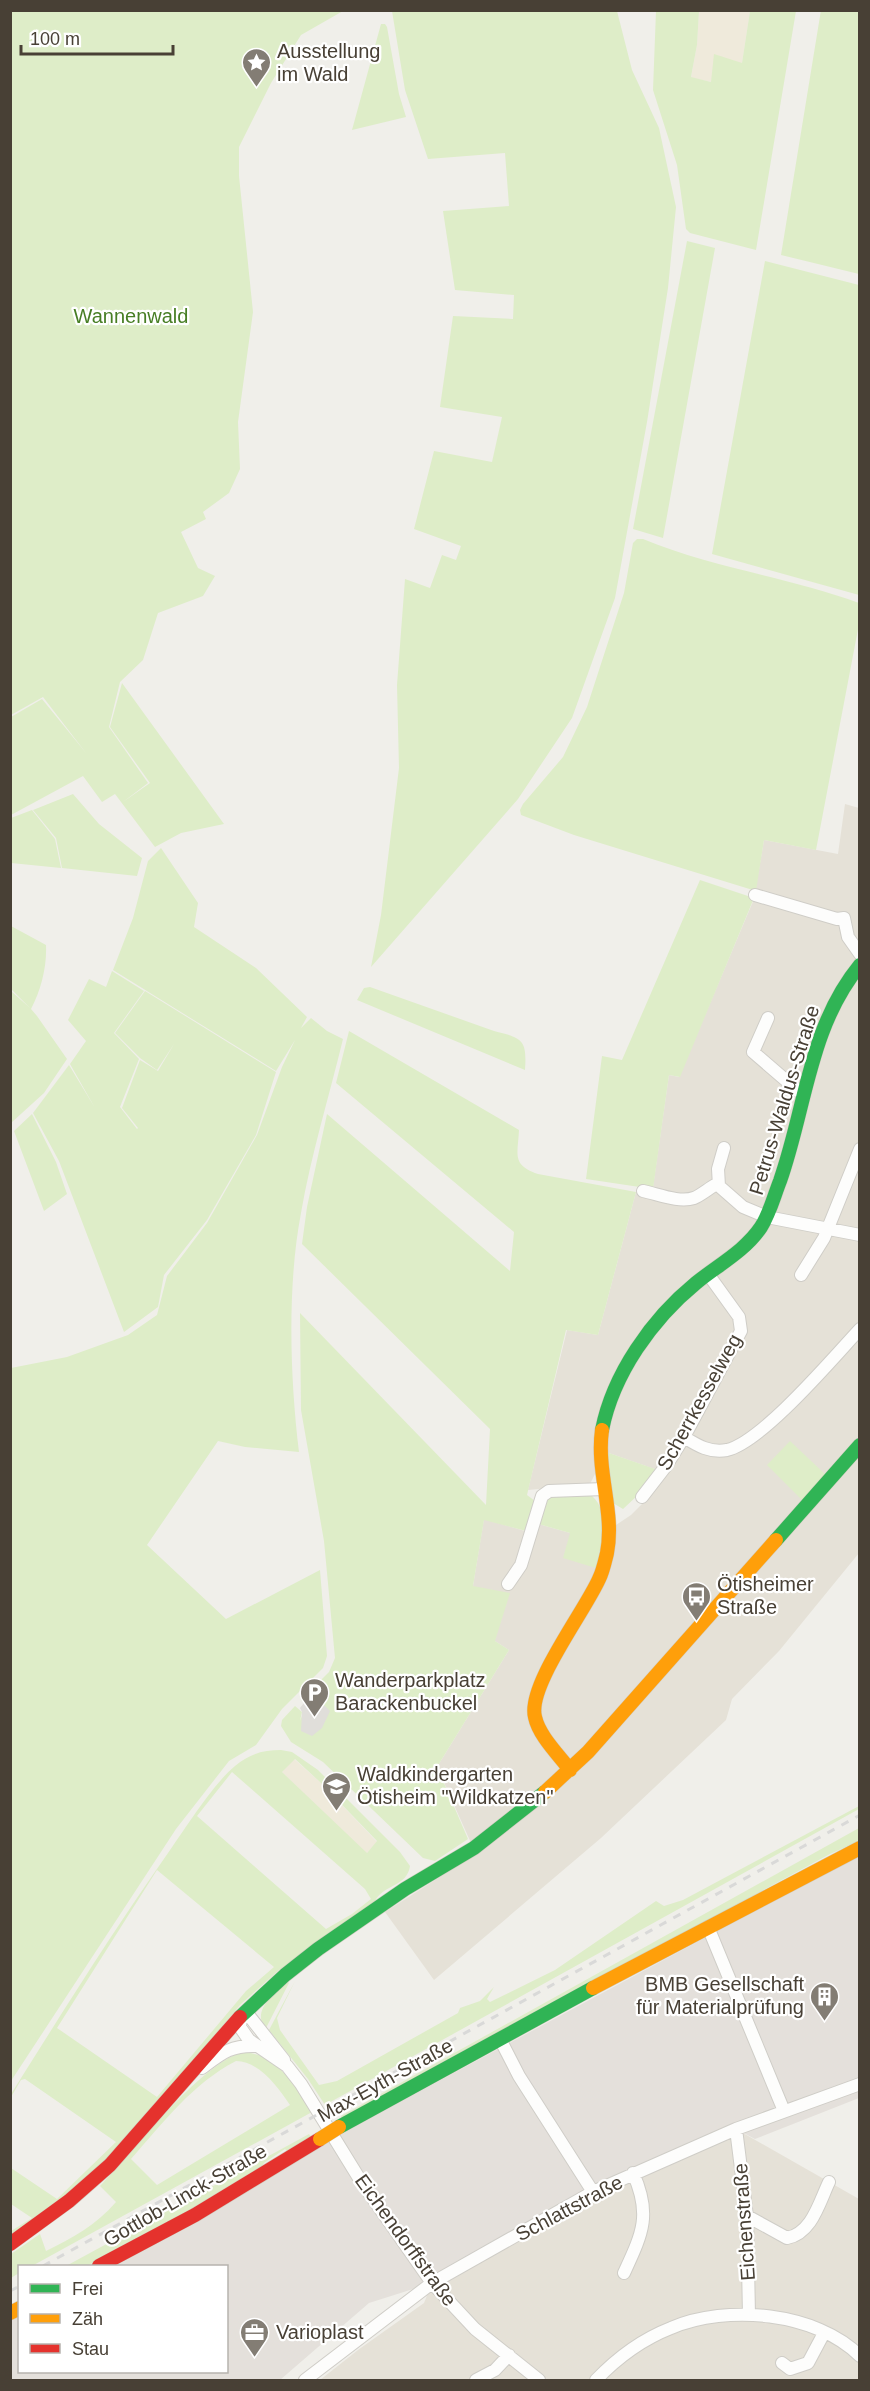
<svg xmlns="http://www.w3.org/2000/svg" width="870" height="2391" viewBox="0 0 870 2391" font-family="Arial,sans-serif">
  <rect width="100%" height="100%" fill="#f0efea"/>
  <path fill="#e5e1d7" d="M845 804 859 808V1553L779 1651 732 1699 726 1720 601 1838 434 1980 385 1912 476 1854 437 1767 509 1650 495 1641 473 1586 484 1519 532 1533 535 1523 570 1533 616 1525 631 1515 648 1498 666 1473 606 1452 590 1484 528 1490 567 1330 598 1335 636 1192 652 1194 669 1075 679 1077 754 899 764 840 838 854Z
    M736 2129 859 2199V2380H320L358 2350 424 2303 432 2283 593 2192Z"/>
  <path fill="#e4e0db" d="M859 1855V2098L755 2139 736 2129 633 2173 432 2283 369 2303 280 2380H11V2320L19 2316 20 2372H226V2266H113L355 2126Z"/>
  <path fill="#efeadb" d="M699 11H750L742 63 712 82 691 78 697 45Z
    M294 1759 320 1782 377 1842 366 1854 282 1772Z"/>
  <path fill="#deedc8" fill-rule="evenodd" d="M11 10 343 11 301 35 271 83 239 147V176L253 312 238 422 240 469 229 493 203 512 206 519 181 532 198 568 215 576 203 596 158 613 143 660 120 682 109 727 148 783 123 802 150 783 110 727 122 683 224 824 181 833 155 847 115 794 102 802 83 776 11 815V717L42 699 86 753 43 697 11 715Z
    M821 10 859 11V274L781 255Z
    M392 11H617L632 70 659 128 676 207 668 288 647 422 615 598 572 718 518 799 371 967 381 915 399 768 397 685 405 579 430 588 442 555 456 560 461 546 414 529 434 451 492 462 502 417 440 407 453 316 513 319 514 295 455 290 443 211 509 206 505 153 428 159 405 90Z
    M656 11H699L697 45 691 77 711 82 714 54 742 63 750 11H796L756 250 690 233 686 229 677 165 653 90Z
    M381 24H385L387 27 399 94 406 117 352 130Z
    M687 241 715 248 663 538 633 529Z
    M765 261 859 285V595L712 554Z
    M637 539H643C712 568 789 577 859 603V624L816 850 764 840 756 891 574 835 521 815 520 810 523 804 563 757 587 707 624 593 633 543Z
    M73 794 99 824 142 858 137 876 62 868 56 838 33 810Z
    M32 810 55 839 61 868 11 863V818Z
    M161 848 198 903 194 927 256 968 307 1017 301 1028 311 1018 327 1031 343 1039C329 1097 311 1155 301 1213 287 1286 290 1378 299 1452L245 1447 218 1441 147 1545 226 1619 320 1570 327 1656 323 1668 282 1709 256 1745 229 1761 176 1829 11 2081V1368L67 1357 128 1335 157 1315 167 1276 207 1223 257 1135 282 1067 295 1040 276 1071 113 970 133 918 148 861Z
    M700 880 754 898 680 1077 669 1075 653 1189 586 1179 602 1056 622 1060Z
    M11 926 46 945C47 967 41 990 31 1009L37 1016 67 1059 44 1093 11 1123V991L30 1008 11 989Z
    M112 971 144 991 114 1033 139 1059 120 1107 137 1129 138 1128 122 1108 140 1060 158 1071 174 1044 157 1070 140 1058 115 1033 145 991 276 1072 256 1135 207 1220 164 1275 158 1307 124 1332 59 1161 33 1113 69 1065 95 1108 70 1064 86 1041 68 1020 89 979 106 987Z
    M370 987 494 1031C523 1038 527 1040 525 1070L357 1000 364 988Z
    M349 1031 519 1130C518 1154 511 1165 538 1174L636 1192 598 1335 566 1330 527 1495 535 1501 526 1531 484 1520 473 1586 510 1593 495 1641 509 1650 437 1767 468 1839 435 1861 423 1858 323 1762 291 1742 281 1726 282 1720 295 1706 302 1712 300 1721 306 1705 301 1700 329 1672 335 1658 324 1541 301 1410 300 1313 486 1505 490 1429 302 1244 307 1207 327 1114 510 1271 514 1232 336 1083Z
    M32 1114 56 1162 67 1194 44 1211 14 1131Z
    M790 1441 827 1476 804 1502 767 1465Z
    M606 1452 658 1470 638 1495 623 1509 613 1503Z
    M588 1493C613 1509 601 1545 599 1569L563 1558 570 1533 535 1523 547 1497Z
    M281 1750 292 1752 318 1770 400 1852 410 1866C407 1887 384 1884 375 1901L279 1970 240 2005 150 2113 83 2183 11 2238V2231L32 2218 11 2204V2168L57 2199 116 2142 25 2079 21 2080 11 2097V2094C62 2013 113 1931 168 1853 185 1829 213 1784 235 1766 249 1754 263 1750 281 1750ZM295 1759 320 1782 377 1841 367 1853 282 1772ZM232 1772 365 1889 371 1899 352 1914 326 1929 197 1816ZM157 1870 274 1967 246 1991 157 2097 57 2028Z
    M859 1806V1809L325 2105 308 2079 269 2030 295 1981 277 2018 280 2030 319 2085 337 2081 458 2013 460 2008 480 2001 494 1987 487 1999 490 2002 555 1970 656 1901 664 1906 683 1900Z
    M859 1828V1841L830 1854 342 2118 341 2116Z
    M288 1982 289 1983 265 2030C252 2009 273 1995 288 1982Z
    M242 2052C275 2053 297 2086 312 2112L32 2266H20L19 2273 11 2278V2254L40 2234 46 2251C73 2238 96 2225 116 2202L100 2186C136 2149 196 2068 242 2052ZM236 2061C259 2061 278 2087 290 2105L157 2185 131 2159C163 2123 193 2083 236 2061Z
    M309 2134 311 2137 288 2152 285 2149 264 2163 260 2170 192 2210 87 2266H66Z"/>
  <path fill="#e0deda" d="M314 1701 325 1706 330 1711 322 1728 312 1736 301 1731 302 1712 300 1708 304 1703 307 1705Z"/>
  <g fill="none" stroke-linecap="round" stroke-linejoin="round">
    <defs>
      <path id="street" d="M755 895 837 919 844 918 848 937 860 954
        M768 1018 753 1052 803 1095
        M719 1186 718 1169 724 1148
        M643 1191C658 1194 679 1203 694 1198 701 1195 708 1189 715 1185L719 1186 743 1207 767 1217 860 1235
        M801 1275 824 1238 860 1149
        M684 1437C698 1446 710 1453 727 1450 762 1442 833 1358 860 1329
        M642 1497 666 1466 684 1437 741 1331 739 1317 708 1274
        M508 1584 521 1565 542 1496 549 1491 604 1489
        M708 1927 784 2111
        M246 2012 284 2060
        M241 2017 240 2027 249 2040 287 2066 301 2084 362 2183 432 2283 475 2329 539 2380
        M500 2039 519 2076 593 2192
        M202 2068C222 2053 231 2045 256 2046
        M736 2129 747 2216 749 2315
        M747 2216 787 2238C812 2233 819 2203 829 2182
        M624 2273C642 2234 652 2215 633 2173
        M782 2363 790 2369 808 2363 824 2333
        M305 2380 432 2283 593 2192 736 2129 860 2084
        M476 2380 495 2370 509 2355
        M596 2380C617 2358 643 2339 671 2328 727 2304 816 2312 860 2356"/>
      <path id="fast" d="M602 1430C613 1374 652 1319 696 1283 718 1265 745 1251 761 1227 770 1213 774 1196 780 1181 806 1107 809 1027 860 965
        M776 1540 860 1445
        M240 2017 285 1975 318 1949 405 1889 474 1848 545 1792
        M339 2127 593 1988"/>
      <path id="slow" d="M570 1770C559 1755 539 1736 535 1717 527 1686 585 1611 599 1579 603 1571 605 1561 607 1553 615 1512 596 1472 602 1430
        M545 1792 588 1752 776 1540
        M593 1988 860 1848
        M10 2313 20 2308"/>
      <path id="jam" d="M10 2244 69 2201 110 2165 240 2017
        M99 2266 195 2215 320 2139"/>
    </defs>
    <use href="#street" stroke="#cfcdc7" stroke-width="14"/>
    <use href="#fast" stroke="#d1ccc0" stroke-width="15"/>
    <use href="#slow" stroke="#d1ccc0" stroke-width="15"/>
    <use href="#jam" stroke="#d1ccc0" stroke-width="15"/>
    <use href="#street" stroke="#fdfdfc" stroke-width="12"/>
    <use href="#fast" stroke="#30b455" stroke-width="14"/>
    <use href="#slow" stroke="#ff9f0a" stroke-width="14"/>
    <use href="#jam" stroke="#e5322d" stroke-width="14"/>
    <path stroke="#d9d9d8" stroke-width="3" stroke-dasharray="8 8" stroke-linecap="butt" d="M43 2266 860 1815
      M10 2291 20 2286"/>
    <defs>
      <path id="slow-bridge" d="M320 2139 339 2127"/>
    </defs>
    <use href="#slow-bridge" stroke="#d1ccc0" stroke-width="15" stroke-linecap="butt"/>
    <use href="#slow-bridge" stroke="#ff9f0a" stroke-width="14"/>
  </g>
  <defs>
    <symbol id="sight-pin" viewBox="-11 -11 22 30"><path d="M0 17L-7.5 6A9.5 9.5 0 1 1 7.5 6Z" fill="#837d74" stroke="#fff"/><path d="M0-6L1.8-2.2L6-1.7L2.9 1.2L3.7 5.4L0 3.3L-3.7 5.4L-2.9 1.2L-6-1.7L-1.8-2.2Z" fill="#fff"/></symbol>
    <symbol id="bus-pin" viewBox="-11 -11 22 30"><path d="M0 17L-7.5 6A9.5 9.5 0 1 1 7.5 6Z" fill="#837d74" stroke="#fff"/><path d="M-5-6H5V4H4V6H2V4H-2V6H-4V4H-5ZM-3.5-4V0h7V-4ZM-3.5 1.2v1.5H-2V1.2ZM2 1.2v1.5H3.5V1.2Z" fill="#fff"/></symbol>
    <symbol id="parking-pin" viewBox="-11 -11 22 30"><path d="M0 17L-7.5 6A9.5 9.5 0 1 1 7.5 6Z" fill="#837d74" stroke="#fff"/><path d="M-3.5-5.5H1a3.5 3.5 0 0 1 0 7H-1V5.5H-3.5ZM-1-3.4V-.6H.8a1.4 1.4 0 0 0 0-2.8Z" fill="#fff"/></symbol>
    <symbol id="school-pin" viewBox="-11 -11 22 30"><path d="M0 17L-7.5 6A9.5 9.5 0 1 1 7.5 6Z" fill="#837d74" stroke="#fff"/><path d="M0-5L7-2L0 1L-7-2ZM-4 1L0 2.5L4 1V4Q0 6-4 4Z" fill="#fff"/></symbol>
    <symbol id="building-pin" viewBox="-11 -11 22 30"><path d="M0 17L-7.5 6A9.5 9.5 0 1 1 7.5 6Z" fill="#837d74" stroke="#fff"/><path d="M-4-6H4V6H1V3H-1V6H-4ZM-2.5-4.3h1.7v1.8h-1.7ZM.8-4.3h1.7v1.8H.8ZM-2.5-1h1.7V.8h-1.7ZM.8-1h1.7V.8H.8Z" fill="#fff"/></symbol>
    <symbol id="office-pin" viewBox="-11 -11 22 30"><path d="M0 17L-7.5 6A9.5 9.5 0 1 1 7.5 6Z" fill="#837d74" stroke="#fff"/><path d="M-6-3h4V-5.5h4V-3h4V5H-6ZM-1-4.5V-3h2v-1.5ZM-6 0V1H6V0Z" fill="#fff"/></symbol>
  </defs>
  <g fill-rule="evenodd">
    <use href="#sight-pin" x="240" y="46" width="33" height="45"/>
    <use href="#bus-pin" x="680" y="1580" width="33" height="45"/>
    <use href="#parking-pin" x="298" y="1676" width="33" height="45"/>
    <use href="#school-pin" x="320" y="1770" width="33" height="45"/>
    <use href="#building-pin" x="808" y="1980" width="33" height="45"/>
    <use href="#office-pin" x="238" y="2316" width="33" height="45"/>
  </g>
  <g text-anchor="middle" dominant-baseline="central" stroke-width="4.5" stroke-linejoin="round" paint-order="stroke">
    <g font-size="20" fill="#484035" stroke="#fff" text-anchor="start">
      <text x="277" y="51">Ausstellung<tspan x="277" dy="23">im Wald</tspan></text>
      <text x="717" y="1584">Ötisheimer<tspan x="717" dy="23">Straße</tspan></text>
      <text x="335" y="1680">Wanderparkplatz<tspan x="335" dy="23">Barackenbuckel</tspan></text>
      <text x="357" y="1774">Waldkindergarten<tspan x="357" dy="23">Ötisheim "Wildkatzen"</tspan></text>
      <text x="804" y="1984" text-anchor="end">BMB Gesellschaft<tspan x="804" dy="23">für Materialprüfung</tspan></text>
      <text x="276" y="2332">Varioplast</text>
    </g>
    <g font-size="20" fill="#477e24" stroke="#fff">
      <text x="131" y="316">Wannenwald</text>
    </g>
    <g font-size="20" fill="#484035" stroke="#fff">
      <text transform="translate(784 1100) rotate(-73)">Petrus-Waldus-Straße</text>
      <text transform="translate(699 1402) rotate(-61)">Scherrkesselweg</text>
      <text transform="translate(385 2080) rotate(-29)">Max-Eyth-Straße</text>
      <text transform="translate(185 2195) rotate(-30)">Gottlob-Linck-Straße</text>
      <text transform="translate(569 2208) rotate(-28)">Schlattstraße</text>
      <text transform="translate(744 2222) rotate(-94)">Eichenstraße</text>
      <text transform="translate(406 2240) rotate(54)">Eichendorffstraße</text>
    </g>
  </g>
  <rect width="870" height="2391" fill="none" stroke="#484035" stroke-width="24"/>
  <rect x="18" y="2265" width="210" height="108" fill="#ffffff" stroke="#b6b3ae" stroke-width="1.5"/>
  <rect x="30" y="2284" width="30" height="9" fill="#30b455" stroke="#b6b3ae" stroke-width="1.5"/>
  <text x="72" y="2295" font-size="18" fill="#484035">Frei</text>
  <rect x="30" y="2314" width="30" height="9" fill="#ff9f0a" stroke="#b6b3ae" stroke-width="1.5"/>
  <text x="72" y="2325" font-size="18" fill="#484035">Zäh</text>
  <rect x="30" y="2344" width="30" height="9" fill="#e5322d" stroke="#b6b3ae" stroke-width="1.5"/>
  <text x="72" y="2355" font-size="18" fill="#484035">Stau</text>
  <path d="M21 45v9h152v-9" fill="none" stroke="#484035" stroke-width="3"/>
  <text x="30" y="45" font-size="18" fill="#484035" stroke="#ffffff" stroke-width="4.5" paint-order="stroke">100 m</text>
</svg>
